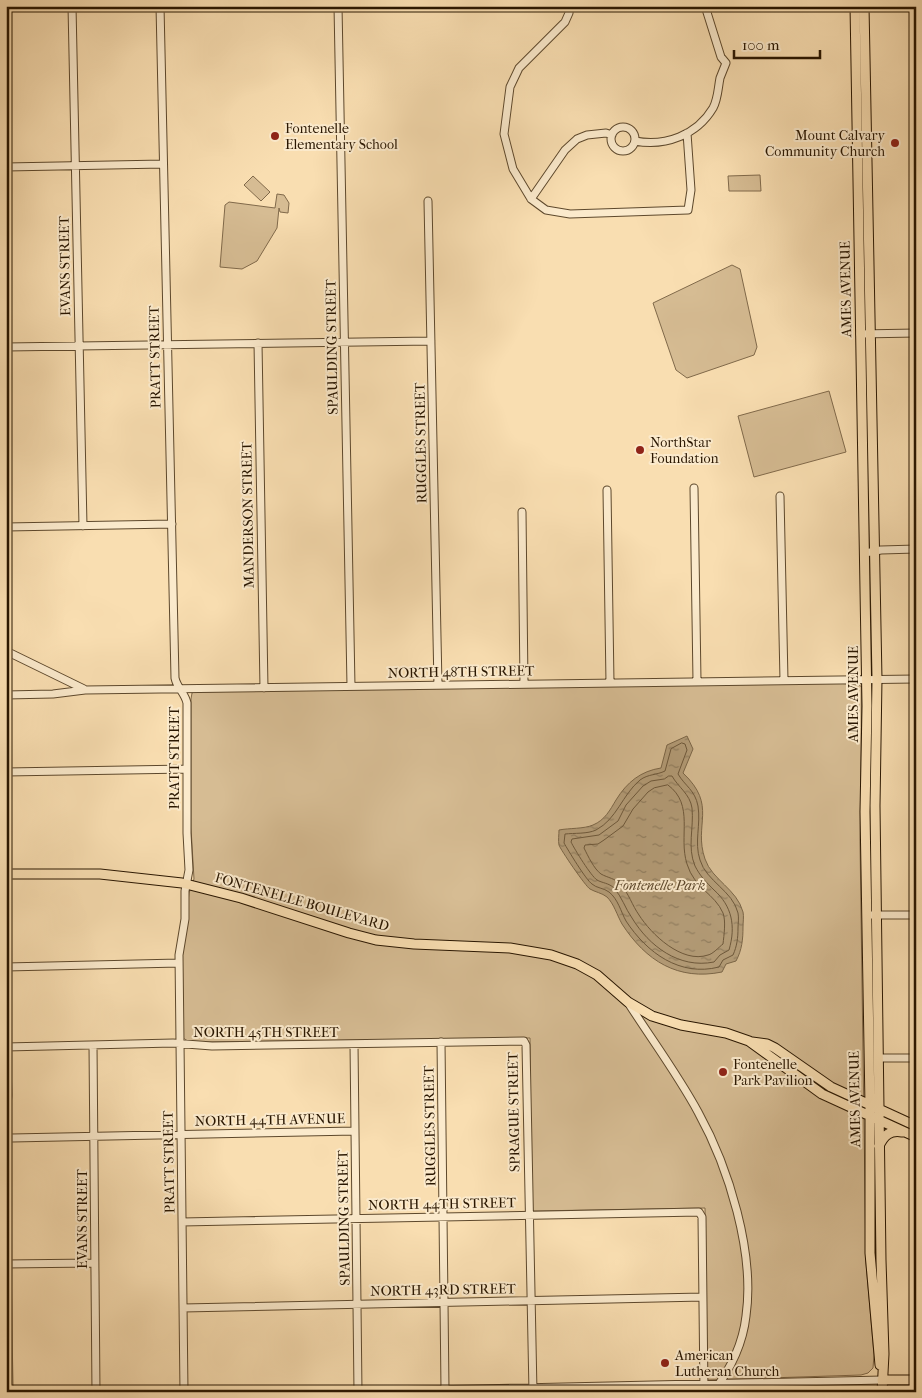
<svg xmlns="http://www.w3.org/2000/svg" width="922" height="1398" viewBox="0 0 922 1398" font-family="'IM FELL French Canon',serif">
  <defs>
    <pattern id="water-ripples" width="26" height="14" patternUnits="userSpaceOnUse" patternTransform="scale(1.25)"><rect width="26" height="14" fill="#b29a75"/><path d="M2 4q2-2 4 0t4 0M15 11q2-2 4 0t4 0" fill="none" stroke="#917d5e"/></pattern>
  </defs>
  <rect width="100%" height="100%" fill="#f9deb1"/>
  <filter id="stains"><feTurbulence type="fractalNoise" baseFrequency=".004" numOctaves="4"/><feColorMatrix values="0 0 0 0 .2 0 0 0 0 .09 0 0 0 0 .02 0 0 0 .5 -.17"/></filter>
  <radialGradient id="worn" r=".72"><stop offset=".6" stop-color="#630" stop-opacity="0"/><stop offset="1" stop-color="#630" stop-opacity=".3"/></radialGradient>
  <path fill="#d6bc93" stroke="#80694a" d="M760 175 761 191H729L728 176Z
    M253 176 270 192 261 201 244 185Z
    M277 194 284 195 289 203 288 213 280 212 279 208 277 228 257 261 242 269 220 267 225 205 229 202 275 208Z
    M732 265 740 269 757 347 754 355 687 378 676 370 653 303Z
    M829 391 846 452 754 477 738 416Z
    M827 682 859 685 862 687 860 842 866 1263 874 1355 873 1368 868 1373 861 1375 707 1380 705 1208 533 1211 531 1206 530 1038 202 1042 188 1041 183 1038 182 955 189 893 194 879 191 828V699L192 693 194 692Z"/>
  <path fill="url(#water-ripples)" stroke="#7b6546" d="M687 736 693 749 683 773C718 806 693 824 705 859 712 880 737 889 743 912 744 916 743 922 743 927 743 939 742 950 736 961L726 964 722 972C678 981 646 961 622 924 617 915 614 904 607 897 602 893 595 892 590 889 586 887 560 849 559 845 558 841 559 834 559 830 569 828 584 829 593 825 605 820 610 810 616 800 627 782 641 771 661 768L667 745Z"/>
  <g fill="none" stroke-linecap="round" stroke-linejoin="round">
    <path stroke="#6e583a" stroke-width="1" d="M682 743 685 744 687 750 678 774C685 786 695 790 698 806 701 825 694 842 700 860 706 881 733 891 738 913 739 918 738 924 738 928 738 938 737 946 733 955L723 960 719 967C680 977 647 953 626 921 621 912 618 899 609 892 604 888 596 888 592 884 586 880 568 850 564 843L565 834C574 833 588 834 596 830 617 819 622 795 640 780 648 774 657 775 665 771L671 749Z
      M669 776H672C678 787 690 794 692 808 694 828 687 847 695 866 700 876 706 882 714 890 732 906 736 926 729 950L720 955 714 962C679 969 649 946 632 918 625 908 622 897 614 888 609 883 602 883 597 880 591 876 575 850 571 842L572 839 599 835 618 821 626 805 643 786 651 781 664 779Z
      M668 785C695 805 678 836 687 864 694 888 715 894 723 913 726 921 724 935 723 944 719 947 713 954 708 955 682 964 651 934 639 915 632 905 629 894 621 885 615 878 608 878 601 874 594 869 588 856 584 848L585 845 598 844 604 840 623 826 633 809 648 792 654 788Z"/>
    <defs>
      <path id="minor" d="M72 6 83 526
        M160 6 175 678C177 688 185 693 187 703V833L189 870 185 891V919L179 955 184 1392
        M338 6 351 686
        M570 6 569 13 565 22 519 68 510 87 504 134 513 169 531 199 546 210 570 214 688 210 691 190 687 133
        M611 139a12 12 0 1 1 24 0a12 12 0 1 1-24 0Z
        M635 141C665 147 697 135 713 108 718 99 718 88 720 78 722 73 724 68 726 63L721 57 705 6
        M6 167 163 164
        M531 199 565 150 577 139 587 135 606 133 612 135
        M428 201 438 685
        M860 334 916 333
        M258 343 264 688
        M6 347 431 341
        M694 488 697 681
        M607 490 610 683
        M780 496 784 680
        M522 512 524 684
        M6 527 172 524
        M865 553 881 550 916 549
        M6 651 84 689
        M6 695 53 694 85 690 916 679
        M6 772 187 769
        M867 915H916
        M6 967 179 963
        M629 1004C652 1040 678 1075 698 1112 729 1168 755 1253 746 1316 743 1343 730 1370 713 1392
        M6 1042 8 1095 6 1115
        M441 1042 445 1389
        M354 1044 358 1392
        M93 1045 96 1392
        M6 1047 173 1043 212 1046 524 1041 526 1045 533 1392
        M878 1058H916
        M6 1136 12 1138 355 1131
        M6 1184 9 1392
        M182 1222 699 1212 702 1217 704 1392
        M6 1264 94 1263
        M183 1308 703 1297
        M338 1392 882 1380"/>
      <path id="major" d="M855 6 867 706 865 812 870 1106V1253L880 1365
        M864 6 877 679 875 806 881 1260 884 1354 882 1392
        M6 874H100L182 883 241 898 349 933 376 940 414 944 510 948 551 955 577 964 597 975 628 1002 652 1016 681 1025 726 1033 749 1041 822 1094 916 1137
        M752 1042 767 1044 775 1048 831 1087 916 1126
        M879 1146C884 1135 890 1130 902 1132
        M882 1380H916"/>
    </defs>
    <use href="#minor" stroke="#5d482c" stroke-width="9"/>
    <use href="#major" stroke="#291600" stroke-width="11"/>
    <use href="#minor" stroke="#fbeacc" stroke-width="7"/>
    <use href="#major" stroke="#f9deb1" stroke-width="9"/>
  </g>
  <g fill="#8f2418" stroke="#fbeacc" stroke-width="2">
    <circle cx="275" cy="136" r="5"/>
    <circle cx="895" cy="143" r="5"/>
    <circle cx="640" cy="450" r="5"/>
    <circle cx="723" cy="1072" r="5"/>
    <circle cx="665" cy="1363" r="5"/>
  </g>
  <g text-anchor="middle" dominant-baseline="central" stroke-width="4" stroke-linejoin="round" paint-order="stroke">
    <g font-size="14" fill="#291600" stroke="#fbeacc" text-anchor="start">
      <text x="285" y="128">Fontenelle<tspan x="285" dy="16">Elementary School</tspan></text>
      <text x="885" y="135" text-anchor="end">Mount Calvary<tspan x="885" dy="16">Community Church</tspan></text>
      <text x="650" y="442">NorthStar<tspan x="650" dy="16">Foundation</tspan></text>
      <text x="733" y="1064">Fontenelle<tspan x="733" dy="16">Park Pavilion</tspan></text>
      <text x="675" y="1355">American<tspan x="675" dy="16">Lutheran Church</tspan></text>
    </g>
    <g font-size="14" fill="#291600" stroke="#fbeacc">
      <text transform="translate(65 266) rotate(-91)">EVANS STREET</text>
      <text transform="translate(846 289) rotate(-91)">AMES AVENUE</text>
      <text transform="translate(332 347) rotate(-91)">SPAULDING STREET</text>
      <text transform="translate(155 357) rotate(-91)">PRATT STREET</text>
      <text transform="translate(421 443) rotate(-91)">RUGGLES STREET</text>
      <text transform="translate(248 515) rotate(-91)">MANDERSON STREET</text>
      <text transform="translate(461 672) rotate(-1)">NORTH 48TH STREET</text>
      <text transform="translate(853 694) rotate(-90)">AMES AVENUE</text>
      <text transform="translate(174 758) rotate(-90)">PRATT STREET</text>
      <text transform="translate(302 902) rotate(16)">FONTENELLE BOULEVARD</text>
      <text x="266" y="1032">NORTH 45TH STREET</text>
      <text transform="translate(855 1099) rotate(-91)">AMES AVENUE</text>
      <text transform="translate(514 1112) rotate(-91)">SPRAGUE STREET</text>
      <text transform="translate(270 1120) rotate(-1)">NORTH 44TH AVENUE</text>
      <text transform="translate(430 1126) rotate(-91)">RUGGLES STREET</text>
      <text transform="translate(169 1162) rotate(-91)">PRATT STREET</text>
      <text transform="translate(442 1204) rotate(-1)">NORTH 44TH STREET</text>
      <text transform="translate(344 1218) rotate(-91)">SPAULDING STREET</text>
      <text transform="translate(82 1219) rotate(-90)">EVANS STREET</text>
      <text transform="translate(443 1290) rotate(-1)">NORTH 43RD STREET</text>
    </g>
    <g font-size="14" font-style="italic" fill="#5d482c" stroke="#fbeacc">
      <text x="660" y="885">Fontenelle Park</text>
    </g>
  </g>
  <rect width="922" height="1398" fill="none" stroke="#f9deb1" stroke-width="25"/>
  <rect x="8" y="8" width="907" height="1383" fill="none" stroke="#291600" stroke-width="2.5"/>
  <rect x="12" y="12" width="897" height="1373" fill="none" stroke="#291600"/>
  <path d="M734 50v8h86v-8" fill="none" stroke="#291600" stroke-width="2.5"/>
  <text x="742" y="50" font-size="15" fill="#291600" stroke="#fbeacc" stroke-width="4" paint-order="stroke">100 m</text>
  <rect width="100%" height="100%" filter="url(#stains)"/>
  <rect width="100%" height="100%" fill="url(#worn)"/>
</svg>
